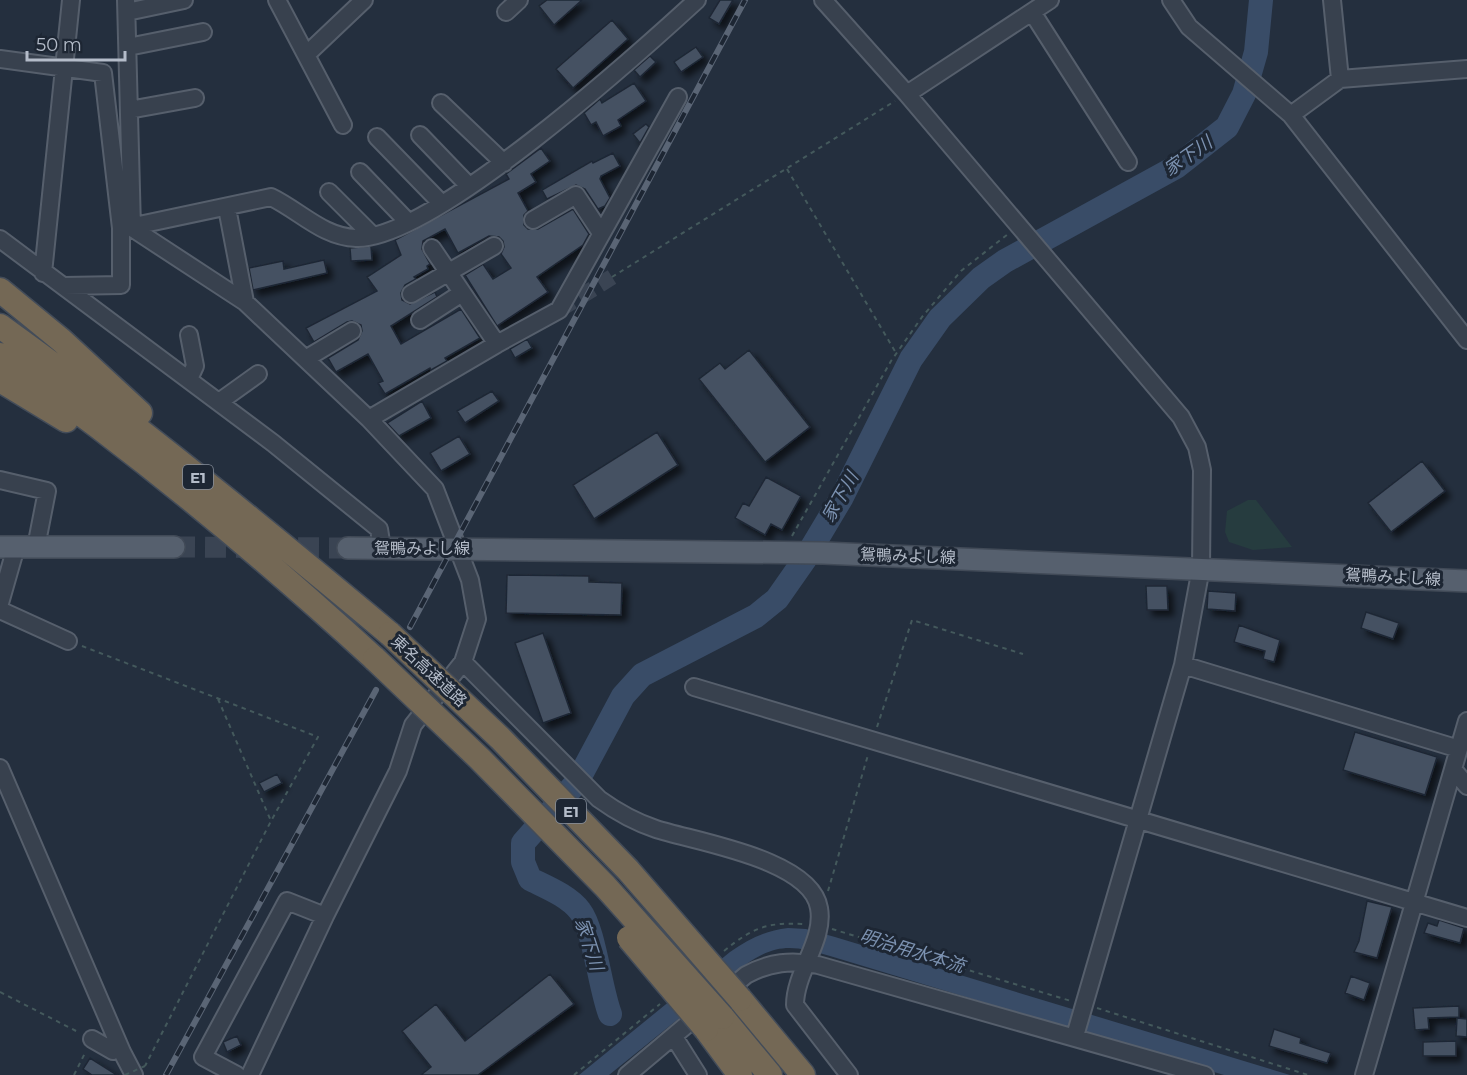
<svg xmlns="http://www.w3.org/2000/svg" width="1467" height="1075" viewBox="0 0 1467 1075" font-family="Montserrat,'Noto Sans JP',sans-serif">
  <defs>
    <filter id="shadow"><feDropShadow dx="5.5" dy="5.5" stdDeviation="3" flood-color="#0009"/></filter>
  </defs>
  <rect width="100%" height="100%" fill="#242f3e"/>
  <path fill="#263c3f" d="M1248 500H1256L1292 547 1253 550 1229 542 1225 532 1227 511Z"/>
  <path fill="#394c67" d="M788 928 806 929 835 937 1290 1075H1224L830 956C794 946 778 942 745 965L609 1075H579L730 952C749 939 764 931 788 928Z"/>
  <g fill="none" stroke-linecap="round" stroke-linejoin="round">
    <path stroke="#394c67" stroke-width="24" d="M610 1014C600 988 594 929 580 911 569 896 546 887 530 879L523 862V843L577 782 623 696 642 675 756 616 777 599 805 559 842 497 911 359 940 318 981 278 1005 261 1176 167 1227 127 1244 94 1256 52 1261 0"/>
  </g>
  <path fill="#455162" stroke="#1f2835" stroke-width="1.5" filter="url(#shadow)" d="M547 0H582L554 25 539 6Z
    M720 0H733L719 24 709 18Z
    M612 20 628 39 573 88 556 69Z
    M696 47 703 57 681 72 674 62Z
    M650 56 656 62 640 77 634 70Z
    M634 83 646 101 618 120 621 126 603 136 596 122 591 125 584 113 600 99 602 103Z
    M646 124 649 127 640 143 633 134Z
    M541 148 550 161 531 174 536 182 518 193 528 211 524 215V225L528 229H538L573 209 589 234 583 245 537 277 548 292 497 326 465 275 483 264 493 279 511 268 501 254 504 247 503 241 499 237 489 236 458 253 445 229 423 241 422 249 430 264 427 266 428 269 414 277 416 279 405 285 401 293 402 300 410 304 435 292 437 297 391 326 401 344 461 309 480 338 445 358 447 361 431 370 430 368 385 394 378 383 383 381 368 354 336 372 328 358 358 340 362 331 361 325 352 321 347 322 314 342 306 328 377 291 367 277 401 255 395 240 509 179 506 174Z
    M613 153 620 166 601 176 600 179 610 198 605 206 598 209 585 189 576 185 547 199 542 190 592 161 593 163Z
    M371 246 372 260 351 261 350 248Z
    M324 260 327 273 253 290 249 268 283 261 284 269Z
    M527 339 532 348 515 358 510 349Z
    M749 350 810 427 765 462 699 379 720 363 725 369Z
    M492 391 499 401 465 423 457 411Z
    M422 401 431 418 399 436 387 423Z
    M657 432 678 465 594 519 573 485Z
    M459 436 470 454 441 471 430 453Z
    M1422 461 1445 491 1391 532 1368 503Z
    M766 477 801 496 782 530 771 524 765 535 735 518 743 503 749 506Z
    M507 575 589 576V582L622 583 621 615 506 613Z
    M1146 586H1167L1168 610H1147Z
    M1208 591 1236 593 1235 611 1207 609Z
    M1366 612 1399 623 1393 639 1361 628Z
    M1239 625 1280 640 1274 662 1263 659 1265 651 1234 642Z
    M543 633 571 713 543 723 515 643Z
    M1355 732 1437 757 1425 795 1343 770Z
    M277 774 282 783 264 792 259 783Z
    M1367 901 1392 907 1377 958 1354 952 1359 941Z
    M1439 920 1464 928 1460 943 1424 933 1428 923 1437 926Z
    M550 974 574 1004 478 1075H421L431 1067 402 1031 436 1004 465 1041Z
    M1351 976 1370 983 1364 1000 1345 993Z
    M1459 1006V1017L1428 1018 1429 1029 1415 1030 1413 1008Z
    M1457 1018 1467 1019V1037L1456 1036Z
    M1274 1029 1301 1038 1300 1043 1331 1053 1327 1063 1269 1046Z
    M237 1036 241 1045 227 1052 223 1042Z
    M1456 1041V1056H1423V1042Z
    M90 1058 117 1075H92L83 1069Z"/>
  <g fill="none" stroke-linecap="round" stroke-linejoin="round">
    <path stroke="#3a4453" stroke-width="16" stroke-dasharray="16 8" stroke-linecap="butt" d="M559 310 612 277"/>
    <path stroke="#3a4453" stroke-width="21" stroke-dasharray="21 10" stroke-linecap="butt" d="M174 547 348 548"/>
    <defs>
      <path id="minor" d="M126 0 132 228
        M277 0 343 125
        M823 0 907 94 1181 417 1197 447 1202 470 1201 568 1183 665 1075 1036
        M1171 0 1189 27 1291 115 1467 340
        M1332 0 1340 79
        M127 12 184 0
        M506 12 519 0
        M1032 12 1128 162
        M128 47 203 32
        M306 55 364 0
        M0 59 103 73 121 228V285L64 286
        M907 94 1050 0
        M441 103 504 163
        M129 110 195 98
        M1291 115 1340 79 1467 69
        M420 135 469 186
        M377 137 442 204
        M360 172 408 222
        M329 192 373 236
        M227 208 245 302
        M533 220 576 195 601 233
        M125 228 271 197C300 211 323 237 356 238 431 241 637 55 697 0
        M132 228 245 302 369 419 435 489 470 580 477 619 463 662 599 799C617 812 635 822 656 829 696 842 811 859 819 908 825 940 795 972 795 1005L849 1075
        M0 239 273 443 379 529 382 548
        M432 248 497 344
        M43 273 71 0
        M411 294 494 246
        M420 320 462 293
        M307 358 352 331
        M189 379 195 366 189 335
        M219 402 258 374
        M369 419 497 344 559 310 678 97
        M0 480 47 491 36 547
        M0 603 16 547
        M0 610 68 641
        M1183 665 1459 749
        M694 687 1467 918
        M0 768 122 1052 134 1075
        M1453 769 1467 786
        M674 1037 698 1075
        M92 1039 113 1051
        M237 1075 203 1057 287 901 325 916
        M250 1075 325 916 398 771 413 725 463 662
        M627 1075 746 975C770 962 791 960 818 965L1205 1075
        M1364 1075 1467 721"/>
      <path id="major" d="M0 547H174
        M348 548 823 553 1467 581"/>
      <path id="highway" d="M0 290 61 340 140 413
        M0 326C135 423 263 528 390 634
        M0 355C132 447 256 550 375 659
        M0 380 66 420
        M740 999 803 1075
        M722 1017 770 1075
        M706 1029 740 1075"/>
    </defs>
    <use href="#minor" stroke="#565f6c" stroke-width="20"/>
    <use href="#major" stroke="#414a57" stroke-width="24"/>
    <use href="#highway" stroke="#434c59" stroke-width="27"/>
    <path stroke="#44595c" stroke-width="2" stroke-dasharray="4.5 4.5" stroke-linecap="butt" d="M787 169 896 353
      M612 277 895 101
      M792 536 891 361 922 317 961 271 1008 234
      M82 646 318 737 271 821 145 1066
      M218 699 271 821
      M877 727 912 620 1023 654
      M828 891 868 755
      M832 929 1071 1001
      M724 951C752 928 767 922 803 924
      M0 992 80 1033
      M1097 1008 1308 1075
      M74 1075 86 1051
      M574 1075 660 1004"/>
    <use href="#minor" stroke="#38414e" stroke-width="16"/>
    <use href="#major" stroke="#56606e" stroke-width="21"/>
    <use href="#highway" stroke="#746855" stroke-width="24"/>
    <defs>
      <path id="rail" d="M410 627 745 0
        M166 1075 376 690"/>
    </defs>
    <use href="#rail" stroke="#5a6575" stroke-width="6"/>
    <use href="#rail" stroke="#1d2633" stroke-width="4" stroke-dasharray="11" stroke-linecap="butt"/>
    <defs>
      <path id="highway-bridge" d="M390 634 500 738 628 870 740 999
        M375 659 480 759 605 886 722 1017
        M629 938 706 1029"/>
    </defs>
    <use href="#highway-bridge" stroke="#434c59" stroke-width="27" stroke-linecap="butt"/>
    <path stroke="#44595c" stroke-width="2" stroke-dasharray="4.5 4.5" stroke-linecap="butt" d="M125 1075 145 1066"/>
    <use href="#highway-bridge" stroke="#746855" stroke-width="24"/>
  </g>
  <g text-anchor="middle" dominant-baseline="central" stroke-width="6" stroke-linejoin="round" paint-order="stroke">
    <g fill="#1d2633" stroke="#878f9c" stroke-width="1.5">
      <rect x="183" y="465" width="30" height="24" rx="4.5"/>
      <rect x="556" y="799" width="30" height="24" rx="4.5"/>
    </g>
    <g font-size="15" font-weight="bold" fill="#b4bcc9">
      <text x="198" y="477">E1</text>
      <text x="571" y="811">E1</text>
    </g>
    <g font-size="16" fill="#b4bcc9" stroke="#1d2633">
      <text x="422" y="548">鴛鴨みよし線</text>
      <text transform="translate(908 556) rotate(2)">鴛鴨みよし線</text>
      <text transform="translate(1393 577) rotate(3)">鴛鴨みよし線</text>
      <text transform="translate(429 671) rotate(43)">東名高速道路</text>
    </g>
    <g font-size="18" font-style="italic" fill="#7c92b1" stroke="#1d2633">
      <text transform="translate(1188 156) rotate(-35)">家下川</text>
      <text transform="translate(840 497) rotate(-60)">家下川</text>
      <text transform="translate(589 944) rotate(72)">家下川</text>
      <text transform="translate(912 951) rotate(17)">明治用水本流</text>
    </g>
  </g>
  <path d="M27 51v9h98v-9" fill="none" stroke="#b4bcc9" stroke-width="3"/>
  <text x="36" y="51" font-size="18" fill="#b4bcc9" stroke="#1d2633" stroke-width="4.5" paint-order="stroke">50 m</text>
</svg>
